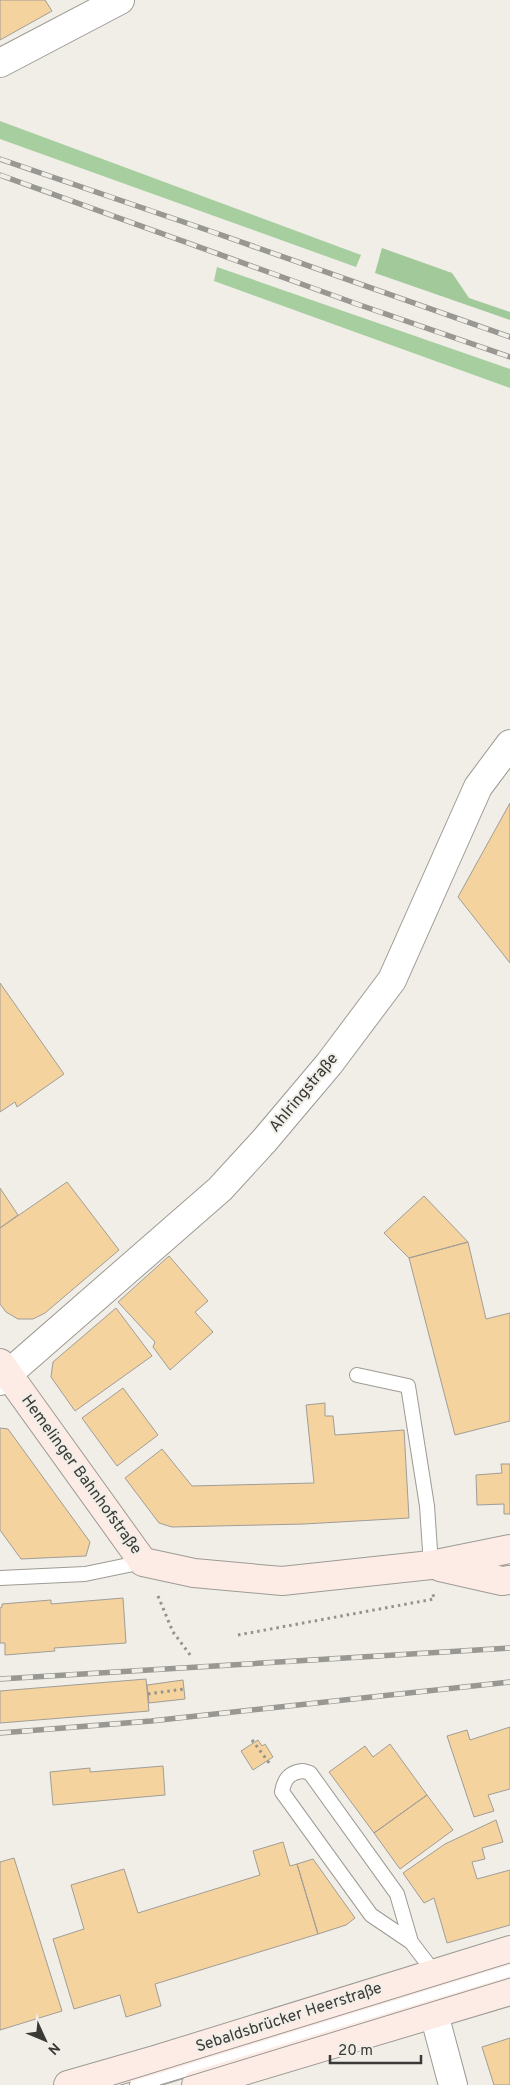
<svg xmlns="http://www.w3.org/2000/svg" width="510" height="2085" viewBox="0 0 510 2085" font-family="Overpass,sans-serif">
  <rect width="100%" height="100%" fill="#f0eee7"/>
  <path fill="#a7ce9f" d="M0 121 361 255 356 267 0 139Z
    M217 267 510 369V388L214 281Z"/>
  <path fill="#a1c999" d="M382 248 452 273 469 298 510 312V320L375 273Z"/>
  <path fill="#f4d39e" stroke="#a19d97" d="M0 0H45L52 11 0 40Z
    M510 803V963L458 897Z
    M0 983 64 1074 17 1107 15 1102 0 1112Z
    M67 1182 119 1250 45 1313 33 1319H18L6 1312 0 1304V1228Z
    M0 1188 18 1215 0 1228Z
    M424 1196 468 1242 409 1258 384 1233Z
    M468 1242 486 1319 510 1313V1421L455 1435 409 1258Z
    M169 1256 208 1301 195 1312 213 1332 170 1370 153 1347 155 1342 118 1302Z
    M116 1308 152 1356 75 1411 51 1377 53 1362Z
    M123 1388 158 1435 117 1466 82 1418Z
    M325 1403V1416H333L335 1435 404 1430 409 1518 304 1524 172 1527 159 1523 125 1478 162 1449 192 1486 314 1483 306 1405Z
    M0 1428 8 1429 90 1542 86 1556 21 1559 0 1530Z
    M501 1464H510V1514H504V1504L477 1505 476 1475 502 1473Z
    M123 1598 126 1643 54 1648 55 1651 5 1655V1643H0V1608L2 1607V1604L51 1600V1604Z
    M146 1679 149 1711 0 1723V1691Z
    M183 1680 185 1699 149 1703 147 1685Z
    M510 1727V1789L488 1795 494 1811 474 1817 447 1736 467 1730 470 1740Z
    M258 1740 262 1746 265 1744 273 1757 253 1770 241 1751Z
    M390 1744 427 1795 374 1833 329 1772 365 1746 373 1757Z
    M163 1766 165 1795 53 1805 50 1772 90 1768V1772Z
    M427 1795 453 1830 400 1869 374 1833Z
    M496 1820 503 1842 482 1848 485 1859 472 1862 477 1879 510 1870V1925L447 1943 434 1898 424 1903 403 1873 445 1844Z
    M283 1842 290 1866 297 1864 318 1934 155 1984 161 2006 126 2017 120 1995 74 2009 53 1939 84 1929 71 1885 124 1869 138 1913 260 1875 253 1851Z
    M14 1858 62 2011 0 2030V1862Z
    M313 1859 355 1918 346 1925 318 1934 297 1864Z
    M510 2038V2085H494L482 2047Z"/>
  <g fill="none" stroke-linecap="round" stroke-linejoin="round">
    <defs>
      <path id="lane" d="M357 1375 408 1386 427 1506 431 1565
        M0 1578 85 1574 143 1562
        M303 1771 310 1773 397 1894 411 1942 371 1915 282 1792C284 1779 290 1772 303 1771Z
        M411 1942 434 1972
        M137 2085 510 1970"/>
      <path id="street" d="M0 63 120 0
        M0 1381 220 1189 264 1141 329 1064 392 980 478 787 510 744
        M434 2014 453 2085"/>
      <path id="secondary" d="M0 1363 143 1562 194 1573 282 1581 431 1565 510 1549
        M440 1567 502 1581 510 1580
        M68 2085 155 2060 510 1950
        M196 2085 510 1991"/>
    </defs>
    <use href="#lane" stroke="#9d9b94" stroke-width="16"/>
    <use href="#street" stroke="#9d9b94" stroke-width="30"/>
    <use href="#secondary" stroke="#9d9b94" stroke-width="30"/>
    <path stroke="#93928d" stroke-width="3" stroke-dasharray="2.5 4" stroke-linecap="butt" d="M158 1596 173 1632 191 1656
      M238 1635 434 1599 433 1594
      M148 1694 184 1689
      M252 1740 270 1764"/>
    <use href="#lane" stroke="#fff" stroke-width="14"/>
    <use href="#street" stroke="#fff" stroke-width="28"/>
    <use href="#secondary" stroke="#fdebe6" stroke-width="28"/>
    <path stroke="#999792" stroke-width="1" d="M114 2085 510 1963
      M160 2085 510 1978"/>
    <defs>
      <path id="rail" d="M0 159 210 231 510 337
        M0 175 354 303 510 357
        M0 1679 510 1648
        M0 1733 151 1721 510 1682"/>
    </defs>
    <use href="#rail" stroke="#999792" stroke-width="5.5"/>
    <use href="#rail" stroke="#f0eee7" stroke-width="4" stroke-dasharray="11" stroke-linecap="butt"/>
  </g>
  <g text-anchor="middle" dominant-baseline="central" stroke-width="4" stroke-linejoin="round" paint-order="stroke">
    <g font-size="16" fill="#3a3936" stroke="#f0eee7">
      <text transform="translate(304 1093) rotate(-50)">Ahlringstraße</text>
      <text transform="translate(81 1475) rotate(54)">Hemelinger Bahnhofstraße</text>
      <text transform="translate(289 2018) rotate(-18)">Sebaldsbrücker Heerstraße</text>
    </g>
  </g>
  <g transform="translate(45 2040) rotate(134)" stroke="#f0eee7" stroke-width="4" paint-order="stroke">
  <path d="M0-4L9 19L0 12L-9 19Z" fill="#3a3936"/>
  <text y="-8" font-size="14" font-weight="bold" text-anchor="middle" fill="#3a3936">N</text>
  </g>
  <path d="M330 2055v8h91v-8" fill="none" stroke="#3a3936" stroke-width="2.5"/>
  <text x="338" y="2055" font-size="15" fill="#3a3936" stroke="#f0eee7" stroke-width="4" paint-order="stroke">20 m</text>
</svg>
